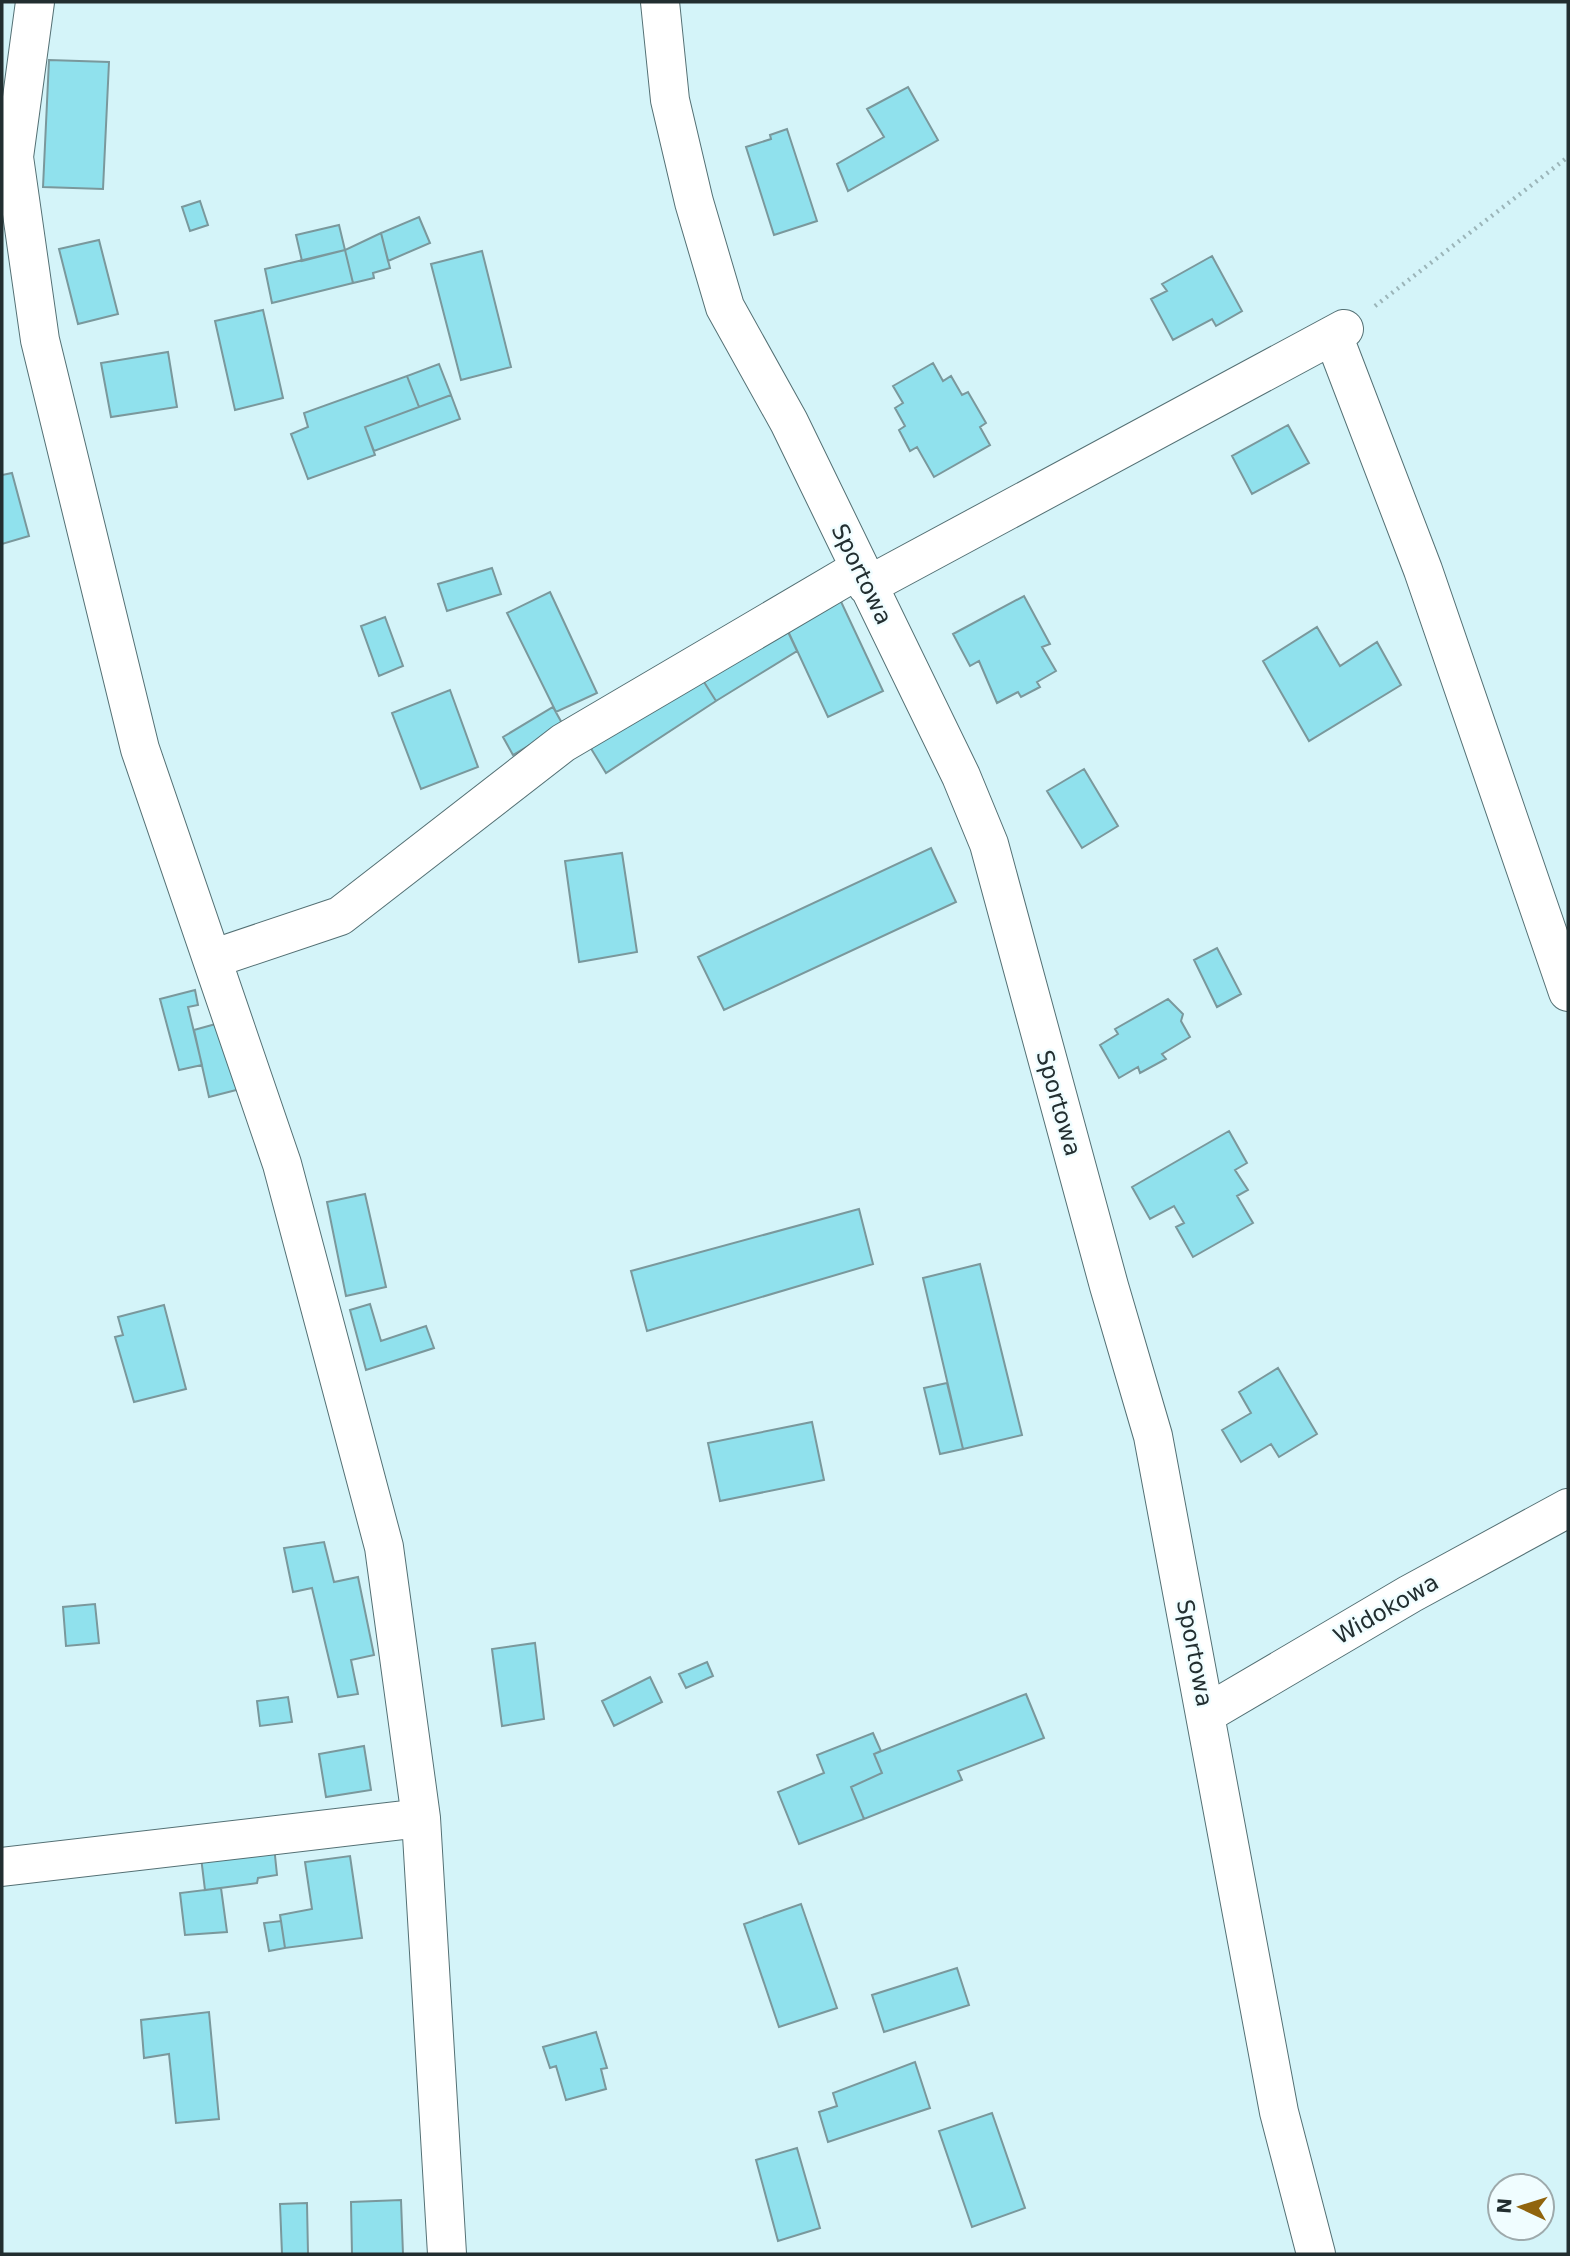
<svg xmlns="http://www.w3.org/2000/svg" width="1570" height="2256" viewBox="0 0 1570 2256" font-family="'DejaVu Sans',sans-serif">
  <rect width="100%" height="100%" fill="#d4f4f9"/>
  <path fill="#90e1ed" stroke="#7a989c" stroke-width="2" d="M49 60 109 62 103 189 43 187Z
    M908 87 938 140 848 191 837 164 884 137 867 109Z
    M787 129 817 221 774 235 746 147 771 139 770 135Z
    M200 201 208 225 190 231 182 207Z
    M419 217 430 243 388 261 381 233Z
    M339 225 345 250 302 261 296 235Z
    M381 233 390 268 373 273 374 278 353 283 345 250Z
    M99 240 118 314 78 324 59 249Z
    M345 250 353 283 272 303 265 269Z
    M482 251 511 367 461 380 431 264Z
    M1212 256 1242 311 1216 326 1212 319 1173 340 1151 299 1167 291 1162 284Z
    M263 310 283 398 235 410 215 321Z
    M168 352 177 407 111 417 101 363Z
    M933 363 943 381 951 376 962 395 968 392 986 423 980 427 990 445 934 477 917 447 910 451 899 430 905 426 895 408 903 403 893 386Z
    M439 364 451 395 419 407 407 376Z
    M407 376 419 407 365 427 375 455 308 479 291 434 308 427 304 413Z
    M451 395 460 419 374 451 365 427Z
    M1288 425 1309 463 1252 494 1232 456Z
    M12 473 29 536 2 544V475Z
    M492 568 501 594 447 611 438 584Z
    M836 591 883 691 828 717 781 616Z
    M550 592 597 693 556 712 507 613Z
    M1024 596 1050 644 1042 647 1056 671 1037 682 1040 687 1021 697 1018 692 997 703 979 661 970 666 953 634Z
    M385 617 403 666 379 676 361 626Z
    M781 617 797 651 716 701 697 671Z
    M1317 627 1340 666 1377 642 1401 685 1309 741 1263 661Z
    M697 671 716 701 606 773 587 742Z
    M450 690 478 767 421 789 392 713Z
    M553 707 563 725 513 755 503 737Z
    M1084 769 1118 826 1082 848 1047 791Z
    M931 848 956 902 724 1010 698 957Z
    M622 853 637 952 579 962 565 861Z
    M1217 948 1241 994 1217 1007 1194 960Z
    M195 990 198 1005 188 1007 202 1065 179 1070 160 999Z
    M1168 999 1183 1014 1181 1021 1190 1037 1162 1054 1166 1059 1140 1073 1138 1067 1119 1078 1100 1045 1118 1034 1115 1029Z
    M230 1020 248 1087 209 1097 194 1030Z
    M1229 1131 1247 1163 1235 1170 1248 1190 1237 1196 1253 1223 1193 1257 1176 1227 1184 1223 1174 1206 1150 1219 1132 1187Z
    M365 1194 386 1287 346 1296 327 1202Z
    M859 1209 873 1264 647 1331 631 1271Z
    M980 1264 1022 1435 963 1449 923 1278Z
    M370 1304 381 1341 426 1326 434 1348 366 1370 350 1310Z
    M164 1305 186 1389 134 1402 115 1337 123 1335 118 1317Z
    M1278 1368 1317 1434 1279 1457 1271 1444 1241 1462 1222 1430 1251 1413 1239 1392Z
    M947 1383 963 1449 940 1454 924 1388Z
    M812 1422 824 1480 720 1501 708 1443Z
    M324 1542 334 1582 358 1577 374 1655 351 1660 358 1694 338 1697 312 1588 293 1592 284 1548Z
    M95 1604 99 1643 66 1646 63 1607Z
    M535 1643 544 1719 502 1726 492 1649Z
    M707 1662 713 1676 686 1688 679 1674Z
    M650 1677 662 1702 614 1726 602 1701Z
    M1026 1694 1044 1738 958 1771 962 1780 864 1819 851 1787 882 1773 874 1754Z
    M288 1697 292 1722 260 1726 257 1701Z
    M873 1733 881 1751 874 1754 882 1773 851 1787 864 1819 799 1844 778 1792 824 1773 817 1755Z
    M364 1746 371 1790 326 1797 319 1754Z
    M274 1846 277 1875 258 1878 257 1883 205 1890 201 1857Z
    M350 1856 362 1938 285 1948 280 1915 312 1909 305 1862Z
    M221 1888 227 1932 185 1935 180 1893Z
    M801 1904 837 2008 779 2027 744 1924Z
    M281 1921 285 1948 269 1951 264 1923Z
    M957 1968 969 2005 884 2032 872 1995Z
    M209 2012 219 2119 176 2123 169 2054 144 2058 141 2020Z
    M596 2032 607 2068 601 2069 606 2089 566 2100 556 2066 550 2068 543 2047Z
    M915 2062 930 2108 828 2142 819 2112 837 2106 833 2093Z
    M992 2113 1025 2208 972 2227 939 2131Z
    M797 2148 820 2228 778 2241 756 2160Z
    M401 2200 403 2254H352L351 2202Z
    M307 2203 308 2254H282L280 2204Z"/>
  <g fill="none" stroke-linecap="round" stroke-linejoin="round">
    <defs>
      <path id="minor" d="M35 2 14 157 40 340 140 749 282 1164 384 1547 421 1818 447 2254
        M660 2 670 100 694 202 725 307 789 422 961 776 989 844 1109 1286 1153 1436 1279 2112 1316 2254
        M1333 335 1423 570 1568 992
        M867 586 1344 329
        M212 959 340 916 563 743 859 569
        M1206 1714 1410 1594 1568 1508
        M2 1867 421 1818"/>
    </defs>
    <use href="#minor" stroke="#547074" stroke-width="40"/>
    <path stroke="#9bb5b9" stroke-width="4.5" stroke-dasharray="2 5" stroke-linecap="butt" d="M1375 306 1568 157"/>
    <use href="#minor" stroke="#fff" stroke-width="38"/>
  </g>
  <g text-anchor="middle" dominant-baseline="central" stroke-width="5" stroke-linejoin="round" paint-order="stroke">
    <g font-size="23" fill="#222e30" stroke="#f0fdff">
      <text transform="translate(862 574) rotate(64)">Sportowa</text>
      <text transform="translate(1059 1103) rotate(74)">Sportowa</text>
      <text transform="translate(1386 1609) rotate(-30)">Widokowa</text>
      <text transform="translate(1195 1653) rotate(79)">Sportowa</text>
    </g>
  </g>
  <rect width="1570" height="2256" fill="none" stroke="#222e30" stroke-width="7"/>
  <g transform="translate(1521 2207) rotate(274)"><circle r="33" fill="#f0fdff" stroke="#9eaaac" stroke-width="2"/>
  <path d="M0-5L12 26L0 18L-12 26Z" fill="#90640d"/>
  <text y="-10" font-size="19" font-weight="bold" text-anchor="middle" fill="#222e30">N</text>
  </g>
</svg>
